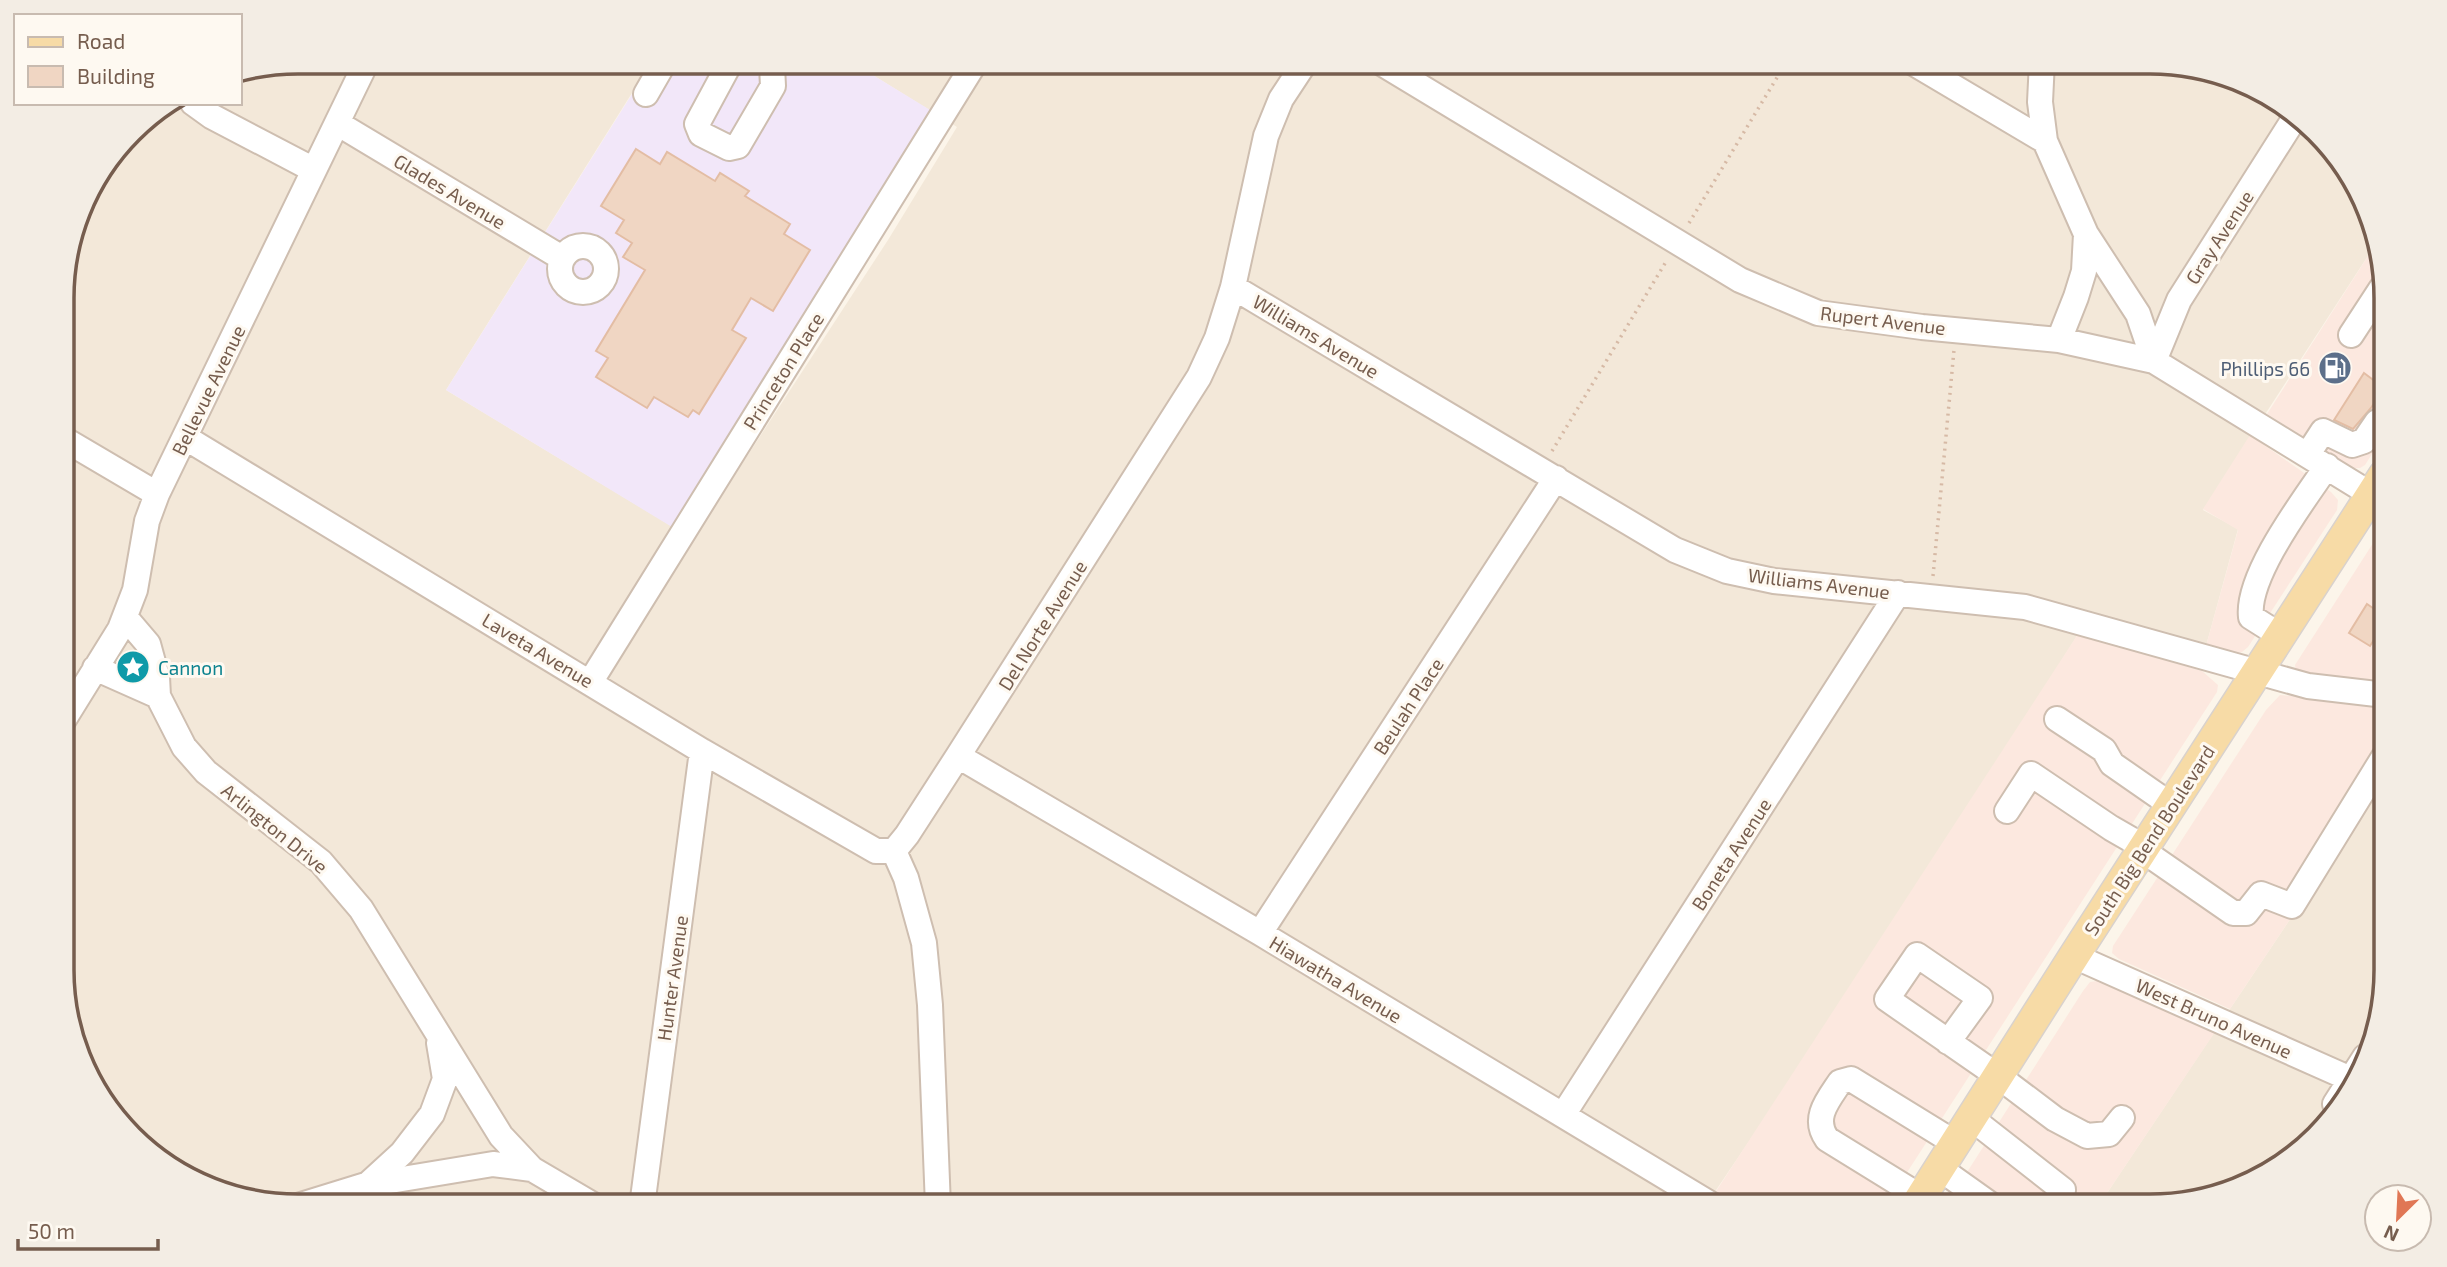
<svg xmlns="http://www.w3.org/2000/svg" width="2447" height="1267" viewBox="0 0 2447 1267" font-family="'Exo 2',sans-serif">
  <rect width="100%" height="100%" fill="#fcf5ea"/>
  <path fill="#f3e8d9" d="M298 61H652L446 390 693 539 888 240 957 127 850 61H2149L2254 85 2337 154 2375 245 2203 510 2238 529 2206 646 2091 613 1925 881 1706 1205 298 1206 193 1182 110 1113 63 1001 62 282 86 193 141 120 169 103H240V73Z
    M2385 777 2386 970 2362 1074 2280 1166 2165 1205H2099Z"/>
  <path fill="#fce8df" d="M2375 245 2384 267V435L2365 465 2360 468H2352L2267 414Z
    M2250 435 2331 492 2338 500 2337 510 2248 647 2242 652 2235 653 2206 646 2238 530 2203 509Z
    M2384 526 2385 601 2378 681 2303 675 2296 672 2295 665Z
    M2078 634 2202 671 2218 685 2217 692 1886 1205H1729L1713 1196Z
    M2280 695 2385 704V777L2230 1009 2119 959 2112 953 2113 946 2266 710Z
    M2097 981 2215 1032 2099 1205H1946L2083 991 2090 982Z"/>
  <path fill="#f2e7f9" d="M677 61H850L935 113 672 527 446 390 632 94 650 105Z"/>
  <path fill="#f0d6c3" stroke="#e3bda4" stroke-width="2" d="M636 149 660 164 667 152 715 181 720 173 749 191 745 196 790 224 784 234 810 250 773 311 751 298 732 330 746 338 699 414 693 410 688 417 654 397 647 408 596 377 608 358 596 351 645 270 623 257 632 243 616 233 624 220 601 206Z
    M2364 373 2384 388 2371 408 2353 429 2334 420Z
    M2367 604 2383 615 2382 627 2370 646 2349 633Z"/>
  <g fill="none" stroke-linecap="round" stroke-linejoin="round">
    <defs>
      <path id="minor" d="M731 61 697 124 701 134 729 148 738 146 773 86 772 67 762 61
        M1378 61 1740 280 1818 313 1922 327 2059 340 2154 361 2372 495
        M1910 61 2045 141
        M2042 61 2040 102 2045 141 2086 234 2138 314 2154 361
        M646 94 665 61
        M193 103 211 116 314 170
        M337 123 562 258
        M560 269a23 23 0 1 1 46 0a23 23 0 1 1-46 0Z
        M1233 287 1675 550 1727 571 1774 581 2025 607 2308 686 2385 695
        M2351 335 2381 289 2384 291
        M2059 340 2076 297 2084 271 2086 234
        M2154 361 2179 300 2294 119
        M62 438 157 494
        M186 438 702 751 876 851H894
        M2308 454 2323 431 2352 445 2364 441 2377 422 2384 427
        M125 617 148 644 157 677 158 696
        M2281 636 2251 617C2246 576 2304 500 2327 466
        M95 668 158 696 184 747 206 772 321 862 361 909 501 1136 532 1169 595 1206
        M591 681 976 61
        M2057 719 2104 750 2112 764 2171 805
        M63 721 120 629 135 590 147 521 157 494 367 61
        M958 756 1260 933 1712 1205
        M2007 811 2031 774 2111 828 2144 847
        M2142 850 2233 913H2246L2261 894 2292 906 2385 755
        M1260 933 1556 478
        M2074 956 2355 1081
        M1948 1042 1980 998 1917 955 1887 999 1998 1076 2055 1119 2087 1136 2109 1134 2122 1118
        M2335 1104 2365 1057
        M1563 1115 1898 593
        M1971 1118 2063 1190 2061 1205
        M1939 1168 1991 1205
        M367 1185 402 1153 432 1114 445 1079 439 1043
        M1921 1197 1827 1139C1812 1118 1828 1100 1840 1082L1851 1079 1955 1143
        M298 1206 366 1185 493 1164 532 1169
        M642 1206 702 751
        M938 1206 930 1005 924 943 906 878 894 851 907 835 958 756 1199 377 1217 338 1233 287 1266 136 1281 99 1306 61"/>
      <path id="major" d="M1916 1205 2074 956 2384 475"/>
    </defs>
    <use href="#minor" stroke="#cebeb0" stroke-width="28"/>
    <use href="#major" stroke="#d9d2cd" stroke-width="33"/>
    <path stroke="#d6b9a5" stroke-width="3.5" stroke-dasharray="2 5" stroke-linecap="butt" d="M1689 223 1787 61
      M1552 451 1667 260
      M1933 576 1954 350"/>
    <use href="#minor" stroke="#fff" stroke-width="24"/>
    <use href="#major" stroke="#f7dba6" stroke-width="30"/>
  </g>
  <defs>
    <symbol id="fuel-disc" viewBox="-11 -11 22 22"><circle r="9.5" fill="#5c6f8a" stroke="#fef9f1"/><path d="M-5.5-6h7V0h2V4h1.3V-2.5L3-4.5l.8-.8L6-3V5H2.5V1h-1V6h-7ZM-4.2-4.7v3.2H.2V-4.7Z" fill="#fff"/></symbol>
    <symbol id="sight-disc" viewBox="-11 -11 22 22"><circle r="9.5" fill="#0f9aa8" stroke="#fef9f1"/><path d="M0-6L1.8-2.2L6-1.7L2.9 1.2L3.7 5.4L0 3.3L-3.7 5.4L-2.9 1.2L-6-1.7L-1.8-2.2Z" fill="#fff"/></symbol>
  </defs>
  <g fill-rule="evenodd">
    <use href="#fuel-disc" x="2316" y="349" width="38" height="38"/>
    <use href="#sight-disc" x="114" y="648" width="38" height="38"/>
  </g>
  <g text-anchor="middle" dominant-baseline="central" stroke-width="6" stroke-linejoin="round" paint-order="stroke">
    <g font-size="19" fill="#765d4e" stroke="#fef9f1">
      <text transform="translate(450 191) rotate(31)">Glades Avenue</text>
      <text transform="translate(2219 237) rotate(-57)">Gray Avenue</text>
      <text transform="translate(1883 320) rotate(7)">Rupert Avenue</text>
      <text transform="translate(1316 336) rotate(31)">Williams Avenue</text>
      <text transform="translate(783 371) rotate(-58)">Princeton Place</text>
      <text transform="translate(208 390) rotate(-64)">Bellevue Avenue</text>
      <text transform="translate(1819 583) rotate(7)">Williams Avenue</text>
      <text transform="translate(1042 625) rotate(-58)">Del Norte Avenue</text>
      <text transform="translate(538 650) rotate(31)">Laveta Avenue</text>
      <text transform="translate(1408 706) rotate(-57)">Beulah Place</text>
      <text transform="translate(275 828) rotate(39)">Arlington Drive</text>
      <text transform="translate(2149 840) rotate(-57)">South Big Bend Boulevard</text>
      <text transform="translate(1731 854) rotate(-57)">Boneta Avenue</text>
      <text transform="translate(672 978) rotate(-82)">Hunter Avenue</text>
      <text transform="translate(1336 979) rotate(31)">Hiawatha Avenue</text>
      <text transform="translate(2214 1018) rotate(24)">West Bruno Avenue</text>
    </g>
    <g font-size="19" fill="#4e5e75" stroke="#fef9f1" text-anchor="end">
      <text x="2310" y="368">Phillips 66</text>
    </g>
    <g font-size="19" fill="#0d838f" stroke="#fef9f1" text-anchor="start">
      <text x="158" y="667">Cannon</text>
    </g>
  </g>
  <path d="M0 0H2447V1267H0ZM298 74H2150A224 224 0 0 1 2374 298V970A224 224 0 0 1 2150 1194H298A224 224 0 0 1 74 970V298A224 224 0 0 1 298 74Z" fill="#f3ede4" fill-rule="evenodd"/>
  <path fill="none" stroke="#765d4e" stroke-width="3.5" d="M298 74H2150A224 224 0 0 1 2374 298V970A224 224 0 0 1 2150 1194H298A224 224 0 0 1 74 970V298A224 224 0 0 1 298 74Z"/>
  <rect x="14" y="14" width="228" height="91" fill="#fef9f1" stroke="#c8bbb0" stroke-width="2"/>
  <rect x="28" y="37" width="35" height="10" fill="#f7dba6" stroke="#c8bbb0" stroke-width="2"/>
  <text x="77" y="49" font-size="21" fill="#765d4e">Road</text>
  <rect x="28" y="66" width="35" height="21" fill="#f0d6c3" stroke="#c8bbb0" stroke-width="2"/>
  <text x="77" y="84" font-size="21" fill="#765d4e">Building</text>
  <g transform="translate(2398 1218) rotate(204)"><circle r="33" fill="#fef9f1" stroke="#c8bbb0" stroke-width="2"/>
  <path d="M0-5L12 26L0 18L-12 26Z" fill="#e07755"/>
  <text y="-10" font-size="19" font-weight="bold" text-anchor="middle" fill="#765d4e">N</text>
  </g>
  <path d="M18 1239v10h140v-10" fill="none" stroke="#765d4e" stroke-width="3.5"/>
  <text x="28" y="1239" font-size="21" fill="#765d4e" stroke="#fef9f1" stroke-width="5" paint-order="stroke">50 m</text>
</svg>
